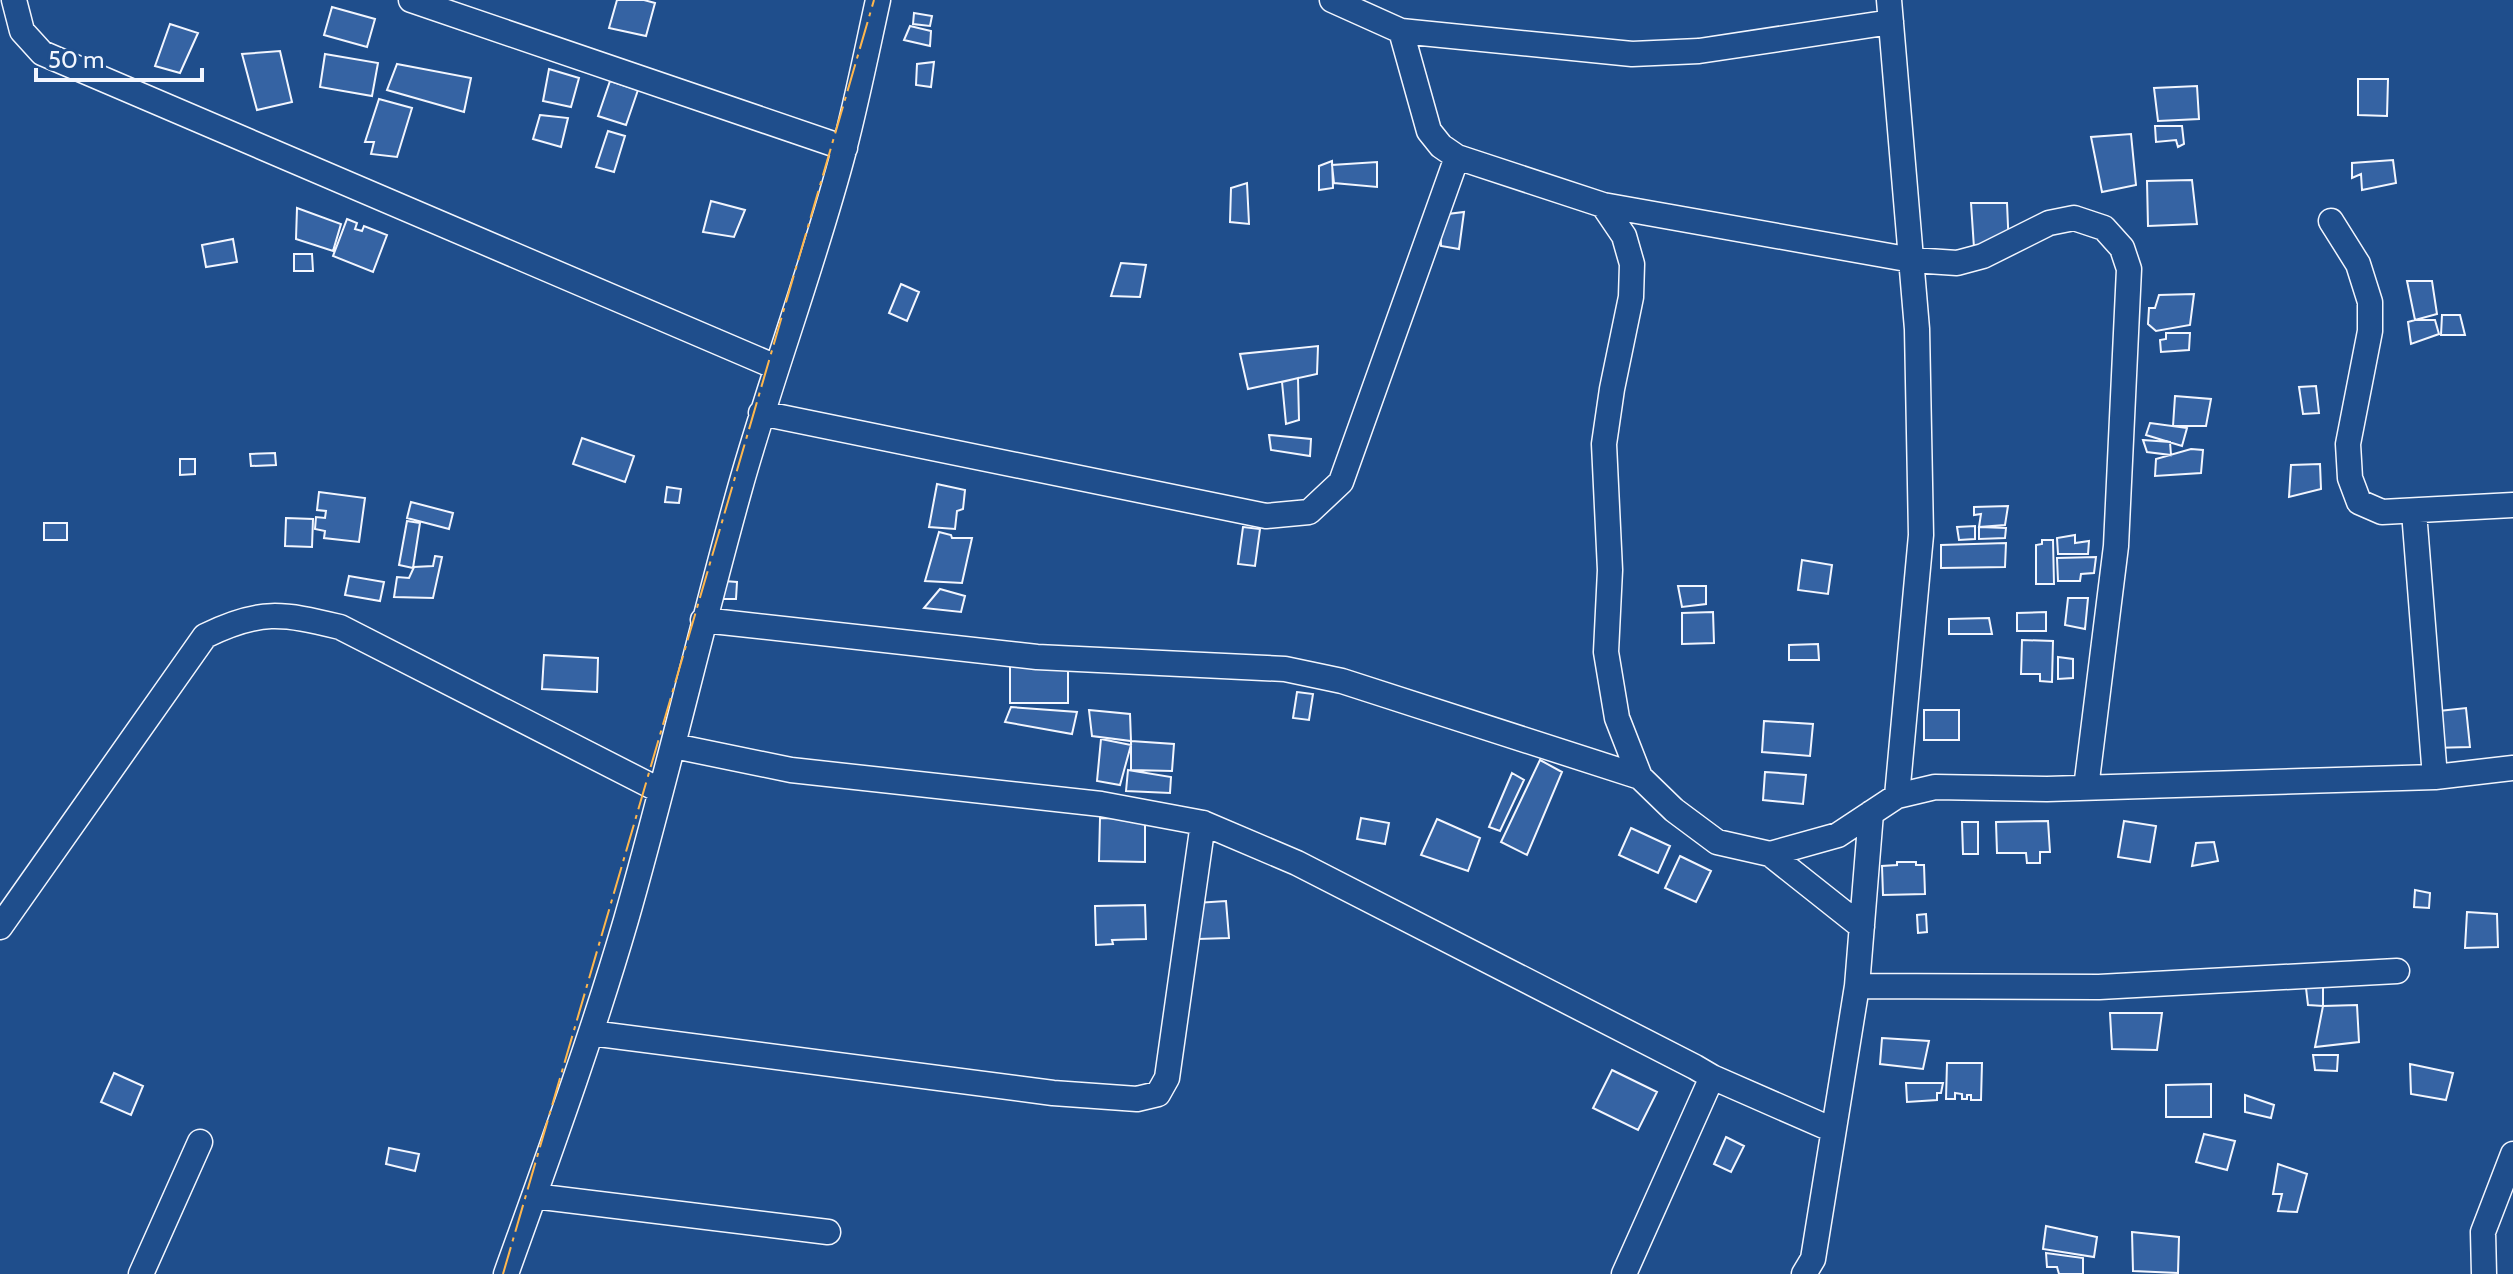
<svg xmlns="http://www.w3.org/2000/svg" width="2513" height="1274" viewBox="0 0 2513 1274" font-family="Cabin,sans-serif">
  <rect width="100%" height="100%" fill="#1f4e8c"/>
  <path fill="#3563a3" stroke="#f2f6ff" stroke-width="2" d="M617 0H644L655 3 646 36 609 28Z
    M332 7 375 19 367 47 324 35Z
    M914 13 932 16 930 26 913 24Z
    M170 24 198 33 180 73 155 66Z
    M910 26 931 31 930 46 904 40Z
    M280 51 292 102 257 110 242 54Z
    M325 54 378 63 372 96 320 87Z
    M934 62 931 87 916 85 917 64Z
    M397 64 471 78 464 112 387 90Z
    M549 69 579 78 571 107 543 101Z
    M2358 79H2388L2387 116 2358 115Z
    M610 81 638 90 626 125 598 116Z
    M2197 86 2199 119 2158 121 2154 88Z
    M379 99 412 108 397 157 371 154 374 142H365Z
    M540 115 568 118 561 147 533 139Z
    M2155 126H2182L2184 144 2178 147 2176 140 2156 142Z
    M608 131 625 136 614 172 596 167Z
    M2131 134 2136 185 2102 192 2091 137Z
    M2393 160 2396 183 2362 190 2361 174 2352 178V163Z
    M1332 161 1333 188 1319 190V166Z
    M1377 162V187L1334 183 1332 165Z
    M2192 180 2197 224 2148 226 2147 181Z
    M1247 183 1249 224 1230 222 1231 188Z
    M711 201 745 210 734 237 703 232Z
    M1971 203H2007L2009 249 1974 248Z
    M297 208 341 224 333 251 296 239Z
    M1464 212 1459 249 1441 246 1440 215Z
    M347 219 357 223 355 229 362 231 364 226 387 235 373 272 333 256Z
    M233 239 237 262 206 267 202 245Z
    M294 254H312L313 271H294Z
    M1121 263 1146 265 1140 297 1111 296Z
    M2407 281H2432L2437 314 2415 320Z
    M901 284 919 292 907 321 889 313Z
    M2194 294 2190 325 2156 331 2148 324 2149 308H2155L2159 295Z
    M2442 315H2460L2465 335H2441Z
    M2415 320H2435L2439 334 2411 344 2408 322Z
    M2166 333H2190L2189 350 2161 352 2160 340 2166 339Z
    M1318 346 1317 374 1248 389 1240 354Z
    M1298 378 1299 420 1286 424 1282 382Z
    M2316 386 2319 413 2303 414 2299 387Z
    M2175 396 2211 399 2206 426H2173Z
    M2150 423 2187 428 2182 446 2146 435Z
    M1269 435 1311 439 1310 456 1271 450Z
    M582 438 634 456 625 482 573 464Z
    M2143 440 2170 442 2171 455 2147 452Z
    M2191 449 2203 450 2201 473 2155 476 2156 459Z
    M275 453 276 465 251 466 250 454Z
    M180 459H195V474L180 475Z
    M2320 464 2321 489 2289 497 2291 465Z
    M937 484 965 490 963 509 957 511 955 529 929 527Z
    M667 487 681 489 679 503 665 502Z
    M319 492 365 498 359 542 324 538 325 531 315 529 316 517 325 518 326 511 317 510Z
    M411 502 453 513 449 529 407 518Z
    M2008 506 2005 525 1979 527 1981 514 1974 515V507Z
    M286 518 313 519 312 547 285 546Z
    M407 521 420 523 413 568 399 565Z
    M44 523H67V540H44Z
    M1975 526V539L1959 540 1957 527Z
    M1243 527 1260 529 1255 566 1238 564Z
    M1979 527 2006 528 2005 538 1979 539Z
    M939 532 951 535 952 538H972L962 583 925 581Z
    M2075 535V543L2089 541 2088 554H2058L2057 538Z
    M2042 540H2053L2054 584H2036V545L2042 544Z
    M2006 543 2005 567 1941 568V545Z
    M435 556 442 557 433 598 394 597 397 577 409 578 414 567 433 566Z
    M2096 557 2094 573 2081 574 2080 581H2058L2057 558Z
    M1802 560 1832 565 1828 594 1798 590Z
    M349 576 384 582 380 601 345 595Z
    M724 581 737 582 736 599H723Z
    M1678 586H1706V604L1682 607Z
    M940 589 965 596 961 612 924 608Z
    M2068 598H2088L2085 629 2065 625Z
    M1713 612 1714 643 1682 644V613Z
    M2046 612V631H2017V613Z
    M1989 618 1992 634H1949V619Z
    M2022 640 2053 641 2052 682 2040 681V674H2021Z
    M1818 644 1819 660H1789V645Z
    M544 655 598 658 597 692 542 689Z
    M2058 657 2073 659V678L2058 679Z
    M1010 662H1068V703H1010Z
    M1297 692 1313 694 1309 720 1293 718Z
    M1011 707 1077 712 1072 734 1005 722Z
    M2466 708 2470 747 2432 748 2430 712Z
    M1089 710 1130 714 1131 741 1092 736Z
    M1924 710H1959V740H1924Z
    M1764 721 1813 724 1810 756 1762 752Z
    M1101 739 1131 745 1120 785 1097 781Z
    M1131 741 1174 744 1172 771 1131 770Z
    M1540 760 1562 772 1527 855 1501 842Z
    M1128 770 1171 777 1170 793 1126 791Z
    M1765 772 1806 775 1803 804 1763 800Z
    M1512 773 1524 780 1500 831 1489 827Z
    M1100 818 1145 819V862L1099 861Z
    M1361 818 1389 823 1385 844 1357 839Z
    M1437 819 1480 838 1468 871 1421 855Z
    M2048 821 2050 852H2040V863H2027L2026 853H1997L1996 822Z
    M2124 821 2156 826 2150 862 2118 857Z
    M1962 822H1978V854H1963Z
    M1631 828 1670 846 1658 873 1619 855Z
    M2214 842 2218 861 2192 866 2196 843Z
    M1680 856 1711 871 1696 902 1665 888Z
    M1897 862H1916V865H1924L1925 894 1883 895 1882 866 1897 865Z
    M2415 890 2430 893 2429 908 2414 907Z
    M1226 901 1229 938 1198 939 1196 903Z
    M1145 905 1146 939 1112 940 1113 944 1096 945 1095 906Z
    M2467 912 2497 914 2498 947 2465 948Z
    M1926 914 1927 932 1918 933 1917 915Z
    M2323 986V1006L2308 1005 2306 988Z
    M2357 1005 2359 1042 2315 1047 2323 1006Z
    M2110 1013H2162L2157 1050 2112 1049Z
    M1882 1038 1929 1041 1923 1069 1880 1064Z
    M2313 1055H2338L2337 1071 2315 1070Z
    M1947 1063H1982L1981 1100H1971V1095H1967V1099H1962V1094L1955 1093V1099H1946Z
    M2410 1064 2453 1073 2446 1100 2411 1094Z
    M1612 1070 1657 1092 1638 1130 1593 1108Z
    M114 1073 143 1086 131 1115 101 1102Z
    M1906 1083H1943L1941 1093H1937V1100L1907 1102Z
    M2211 1084V1117H2166V1085Z
    M2245 1095 2274 1105 2271 1118 2245 1112Z
    M2204 1134 2235 1141 2227 1170 2196 1162Z
    M1726 1137 1744 1146 1731 1172 1714 1164Z
    M389 1148 419 1154 415 1171 386 1164Z
    M2278 1164 2307 1174 2297 1212 2278 1211 2282 1194H2273Z
    M2046 1226 2097 1237 2094 1257 2043 1249Z
    M2132 1232 2179 1237 2178 1273 2133 1271Z
    M2046 1253 2083 1258V1274H2059L2057 1267H2047Z"/>
  <g fill="none" stroke-linecap="round" stroke-linejoin="round">
    <defs>
      <path id="minor" d="M14 0 22 31 42 53 776 367
        M411 0 845 148
        M1332 0 1401 31 1429 131 1441 146 1457 157 1603 205 1624 236 1632 264 1631 297 1612 389 1604 444 1610 570 1606 652 1617 718 1640 777 1674 810 1717 842 1770 854 1838 835 1897 796 1935 787 2047 789 2435 777 2513 768
        M1889 0 1917 329 1921 535 1897 796
        M1401 31 1632 54 1699 51 1891 22
        M1603 205 1912 260 1957 263 1983 256 2049 223 2074 218 2104 228 2122 248 2129 269 2116 546 2086 788
        M2331 221 2358 264 2370 302V331L2348 444 2350 478 2359 502 2382 512 2513 505
        M761 413 1266 516 1309 512 1341 482 1457 157
        M2414 512 2435 777
        M703 620 1037 657 1285 669 1342 681 1640 777
        M674 746 791 770 1101 804 1203 823 1297 863 1695 1067 1712 1077 1624 1274
        M1770 854 1862 927
        M0 927 205 636C260 609 282 613 340 627L661 791
        M1857 986 2099 987 2397 971
        M591 1033 1053 1093 1137 1099 1158 1094 1167 1078 1203 823
        M1712 1077 1833 1130
        M534 1196 828 1232
        M141 1274 200 1142
        M506 1274C548 1157 591 1040 626 920 667 777 700 631 740 488 772 374 814 264 844 150 857 100 867 50 878 0
        M1804 1274 1813 1259 1857 986 1871 813
        M2484 1274 2483 1232 2513 1154"/>
    </defs>
    <use href="#minor" stroke="#f2f6ff" stroke-width="27"/>
    <use href="#minor" stroke="#1f4e8c" stroke-width="24"/>
    <path stroke="#ffb74d" stroke-width="2" stroke-dasharray="28 6 4 6" stroke-linecap="butt" d="M503 1274 874 0"/>
  </g>
  <path d="M36 68v12h166v-12" fill="none" stroke="#f2f6ff" stroke-width="4"/>
  <text x="48" y="68" font-size="24" fill="#f2f6ff" stroke="#1f4e8c" stroke-width="6" paint-order="stroke">50 m</text>
</svg>
